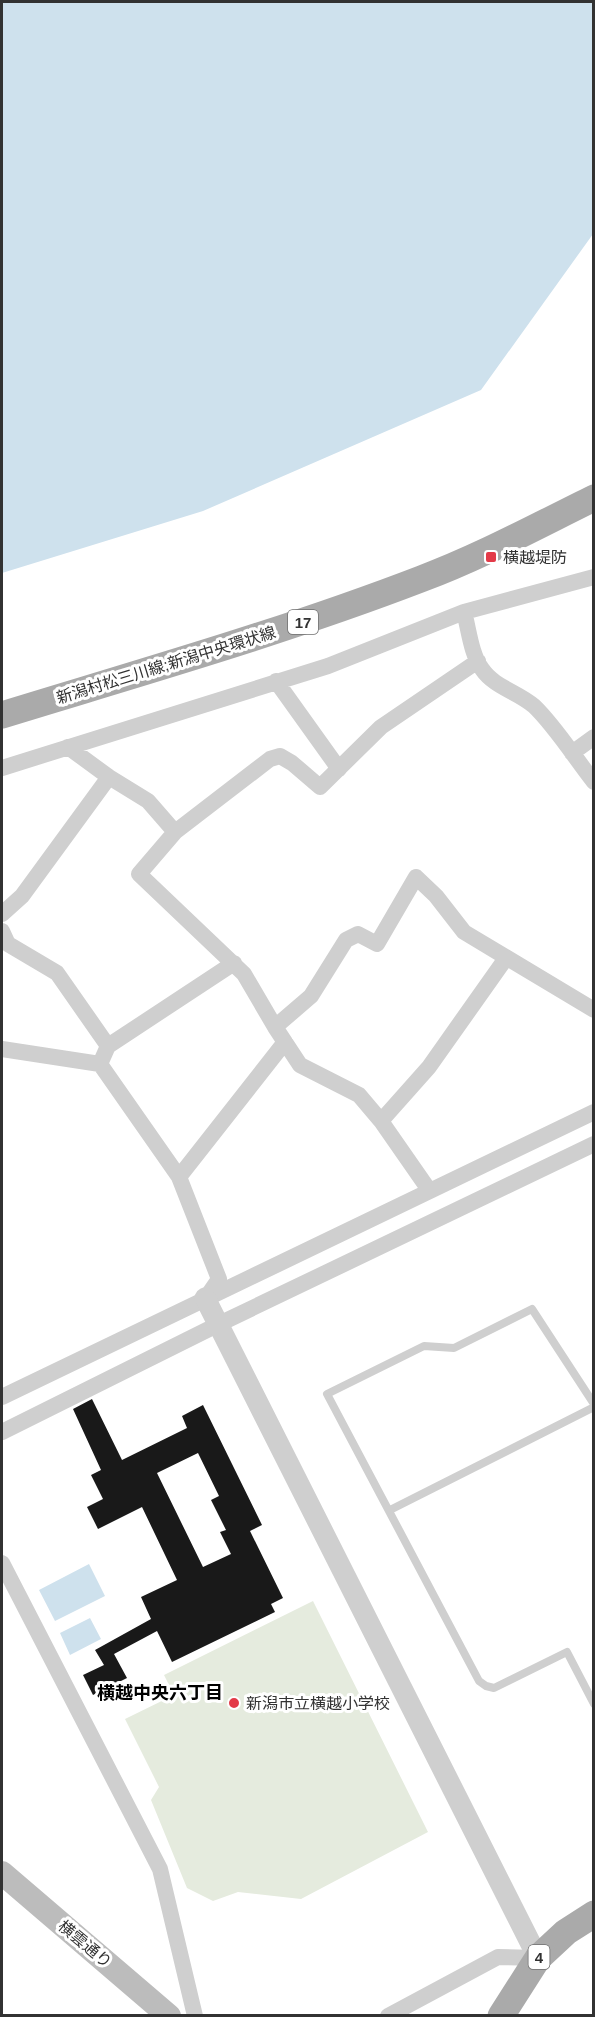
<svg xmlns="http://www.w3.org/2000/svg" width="595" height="2017" viewBox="0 0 595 2017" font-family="Arial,'Noto Sans JP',sans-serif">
  <rect width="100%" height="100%" fill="#fff"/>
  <path fill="#e5ebde" d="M313 1601 428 1832 301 1899 238 1892 213 1901 187 1888 151 1800 159 1787 125 1719 174 1695 164 1675Z"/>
  <path fill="#cee1ed" d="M2 2H593V234L481 390 203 511 2 573Z
    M89 1564 105 1596 55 1621 39 1590Z
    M90 1618 101 1639 70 1655 60 1633Z"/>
  <path fill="#191919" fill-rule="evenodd" d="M92 1399 122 1460 187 1428 182 1416 203 1405 262 1525 250 1531 283 1598 271 1604 275 1612 172 1662 157 1631 114 1654 127 1678 93 1695 83 1675 104 1665 95 1650 151 1619 141 1597 177 1580 142 1507 98 1529 87 1507 103 1499 91 1475 101 1470 73 1409ZM198 1453 219 1496 211 1500 226 1530 220 1532 231 1554 203 1567 157 1473Z"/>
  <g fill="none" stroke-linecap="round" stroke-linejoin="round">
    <path stroke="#cfcfcf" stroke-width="8" d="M594 1404 532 1309 454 1348 424 1346 327 1394 479 1681 486 1686 494 1688 567 1652 594 1704
      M390 1510 594 1407"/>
    <path stroke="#cfcfcf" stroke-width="16" d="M464 612C469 630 471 654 482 669 494 687 518 692 534 706 555 726 575 758 594 782
      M276 681 339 769
      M572 753 594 737
      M2 768 328 666 464 612 594 577
      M109 777 148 801 175 832 139 874 244 974 275 1027 300 1065 359 1095 381 1121 429 1190
      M175 832 270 759 280 756 292 763 320 787 381 727 478 661
      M2 914 22 896 109 777 68 747
      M2 931 8 944 57 973 108 1046 100 1064 179 1177 219 1279 208 1295
      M275 1027 311 996 346 940 358 934 377 944 416 877 436 896 464 932 594 1010
      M108 1046 234 963
      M2 1049 100 1064
      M381 1121 429 1067 506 958
      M179 1177 285 1042
      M2 1397 594 1112
      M2 1432 217 1325 594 1144
      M2 1563 160 1869 195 2016
      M388 2016 498 1957 538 1958"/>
    <path stroke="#cfcfcf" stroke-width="21" d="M205 1298 538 1958"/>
    <path stroke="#bcbcbc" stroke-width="24" d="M2 1873 169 2016"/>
    <path stroke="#aaa" stroke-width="27" d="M2 715C142 672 283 632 421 579 480 557 537 526 594 498
      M501 2016 538 1958 566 1932 594 1914"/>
  </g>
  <g fill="#e33a48" stroke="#fff" stroke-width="2">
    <rect x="485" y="551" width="12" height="12" rx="3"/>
    <circle cx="234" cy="1703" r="6"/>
  </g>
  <g text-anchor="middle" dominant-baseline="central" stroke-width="6" stroke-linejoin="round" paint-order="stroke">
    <g fill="#fff" stroke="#707070" stroke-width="1.5">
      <rect x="288" y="610" width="30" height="24" rx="4.5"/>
      <rect x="528.5" y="1945" width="21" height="24" rx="4.5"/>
    </g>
    <g font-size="15" font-weight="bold" fill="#323232">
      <text x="303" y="622">17</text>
      <text x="539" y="1957">4</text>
    </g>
    <g font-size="16" fill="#323232" stroke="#fff" text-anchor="start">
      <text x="503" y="557">横越堤防</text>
      <text x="246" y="1703">新潟市立横越小学校</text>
    </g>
    <g font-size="16" fill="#323232" stroke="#fff">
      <text transform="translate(166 665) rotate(-17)">新潟村松三川線;新潟中央環状線</text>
      <text transform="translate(85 1944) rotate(40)">横雲通り</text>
    </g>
    <g font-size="18" font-weight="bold" fill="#000" stroke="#fff">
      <text x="160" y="1693">横越中央六丁目</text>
    </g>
  </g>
  <rect width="595" height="2017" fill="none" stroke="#323232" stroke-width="6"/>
</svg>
